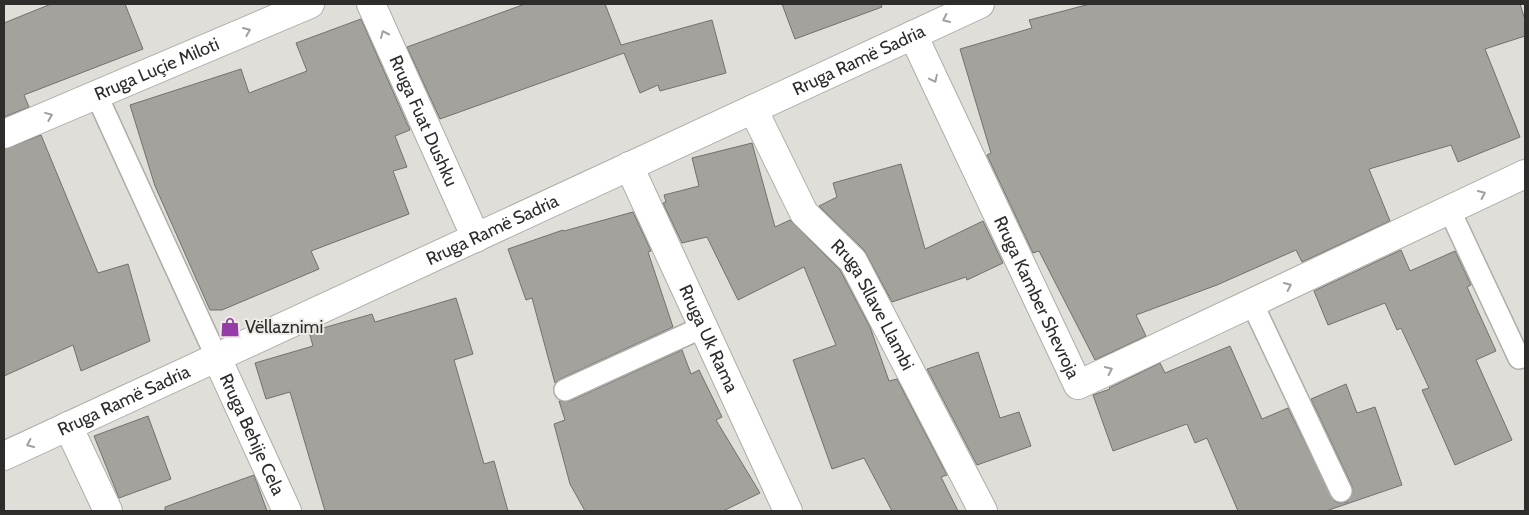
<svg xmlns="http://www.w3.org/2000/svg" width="1529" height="515" viewBox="0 0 1529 515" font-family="Cabin,sans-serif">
  <rect width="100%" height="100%" fill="#e0ded9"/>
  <path fill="#a4a29d" stroke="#73716d" d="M51 4H125L143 49 24 95 29 107 4 117V23Z
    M525 4H605L621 45 712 20 726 73 660 91 658 85 640 93 624 53 440 119 407 47Z
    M782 4H881L882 7 795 39Z
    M1090 4H1520L1525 20V36L1485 49 1520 137 1458 162 1451 145 1369 169 1390 221 1302 262 1296 250 1217 285 1136 315 1146 336 1095 360 1039 251 1033 253 987 155 991 153 960 49 1032 28 1029 20Z
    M361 19 410 130 395 136 407 167 393 171 409 214 311 251 319 269 222 310H210L155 186 130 105 241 69 249 93 307 71 296 43Z
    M41 135 98 273 128 264 150 341 81 371 73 345 4 376V149Z
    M752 143 775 227 790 220 840 270 870 327 889 381 897 379 947 475 941 477 958 511H892L864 458 832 469 793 360 836 345 804 267 738 300 707 237 682 243 663 203 666 202 664 195 699 186 692 158Z
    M901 164 925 249 983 221 1003 263 967 280 966 277 892 302 864 250 819 206 837 197 833 183Z
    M633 212 651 251 648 252 673 327 560 379 555 383 532 298 526 300 508 249 563 230 564 231Z
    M1401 250 1410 271 1455 251 1471 285 1467 287 1496 351 1476 360 1512 440 1455 465 1422 390 1429 388 1401 328 1397 330 1385 303 1328 325 1314 291Z
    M456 298 473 354 454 360 484 464 494 461 508 511H325L290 392 266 399 255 363 313 346 309 332 372 314 375 322Z
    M1230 346 1262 419 1288 408 1334 501 1340 503 1347 502 1353 492 1352 486 1311 399 1346 384 1357 413 1375 407 1402 485 1326 511H1238L1207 438 1195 443 1187 424 1113 451 1093 395 1110 389 1109 388 1160 363 1165 373Z
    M682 350 691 374 699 370 722 417 716 420 760 493 723 511H585L570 484 554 424 565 420 559 401H570Z
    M978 352 1000 418 1019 412 1031 446 977 465 927 369Z
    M148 416 171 479 119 498 94 436Z
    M254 475 267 511H165V507Z"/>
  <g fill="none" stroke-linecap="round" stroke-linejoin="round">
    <defs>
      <path id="lane" d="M97 96 217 358
        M1449 209 1519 358
        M1252 303 1341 491
        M565 390 703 327"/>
      <g id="street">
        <path id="s1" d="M371 4 476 238"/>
        <path id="s2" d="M913 35 1078 385 1525 174"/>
        <path id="s3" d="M753 109 804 213 853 261 983 511"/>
        <path id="s4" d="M629 166 788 511"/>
        <path id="s5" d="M217 358 287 511"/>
        <path d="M68 426 108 511"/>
      </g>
      <g id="secondary">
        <path id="s6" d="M4 134 310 4"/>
        <path id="s7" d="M4 456 980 4"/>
      </g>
    </defs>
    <use href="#lane" stroke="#afada9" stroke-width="24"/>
    <use href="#street" stroke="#afada9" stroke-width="30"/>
    <use href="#secondary" stroke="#afada9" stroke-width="30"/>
    <use href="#lane" stroke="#fff" stroke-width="21"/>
    <use href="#street" stroke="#fff" stroke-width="28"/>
    <use href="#secondary" stroke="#fff" stroke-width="28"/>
  </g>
  <defs><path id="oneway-chevron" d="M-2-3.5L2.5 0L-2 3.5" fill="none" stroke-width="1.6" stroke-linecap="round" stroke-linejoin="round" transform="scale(1.25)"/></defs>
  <g stroke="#a1a0a0">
    <use href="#oneway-chevron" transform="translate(946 19) rotate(155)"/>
    <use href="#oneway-chevron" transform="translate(247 31) rotate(-23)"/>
    <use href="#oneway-chevron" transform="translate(384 34) rotate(-114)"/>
    <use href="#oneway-chevron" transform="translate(934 79) rotate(65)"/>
    <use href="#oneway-chevron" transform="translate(49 116) rotate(-22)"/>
    <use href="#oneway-chevron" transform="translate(1482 194) rotate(-25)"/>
    <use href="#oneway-chevron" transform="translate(1288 286) rotate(-25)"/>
    <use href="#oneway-chevron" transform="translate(1109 370) rotate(-25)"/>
    <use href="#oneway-chevron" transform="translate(30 444) rotate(155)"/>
  </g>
  <defs>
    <symbol id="shop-bare" viewBox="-9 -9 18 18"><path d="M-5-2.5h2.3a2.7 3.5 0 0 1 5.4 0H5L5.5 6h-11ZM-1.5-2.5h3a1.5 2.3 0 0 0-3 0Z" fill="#953ca8" stroke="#eeebe7" stroke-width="2.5" paint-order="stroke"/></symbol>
  </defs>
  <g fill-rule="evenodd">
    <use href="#shop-bare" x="216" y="313" width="28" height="28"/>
  </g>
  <g text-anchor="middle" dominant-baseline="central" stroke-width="4" stroke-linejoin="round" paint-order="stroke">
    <g font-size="18" fill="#2e2d2c" stroke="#eeebe7">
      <text stroke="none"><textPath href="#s7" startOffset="942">Rruga Ramë Sadria</textPath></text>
      <text stroke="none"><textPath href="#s6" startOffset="166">Rruga Luçie Miloti</textPath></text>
      <text stroke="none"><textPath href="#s1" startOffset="128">Rruga Fuat Dushku</textPath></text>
      <text stroke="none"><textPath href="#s7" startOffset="538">Rruga Ramë Sadria</textPath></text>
      <text stroke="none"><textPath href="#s2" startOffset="290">Rruga Kamber Shevroja</textPath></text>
      <text stroke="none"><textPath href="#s3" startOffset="232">Rruga Sllave Llambi</textPath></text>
      <text stroke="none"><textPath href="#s4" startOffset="190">Rruga Uk Rama</textPath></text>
      <text stroke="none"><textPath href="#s7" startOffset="132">Rruga Ramë Sadria</textPath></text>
      <text stroke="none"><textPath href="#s5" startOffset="84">Rruga Behije Cela</textPath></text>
    </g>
    <g font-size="18" fill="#2e2d2c" stroke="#eeebe7" text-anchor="start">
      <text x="245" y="327">Vëllaznimi</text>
    </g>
  </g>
  <rect width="1529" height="515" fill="none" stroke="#2e2d2c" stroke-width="10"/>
</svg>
